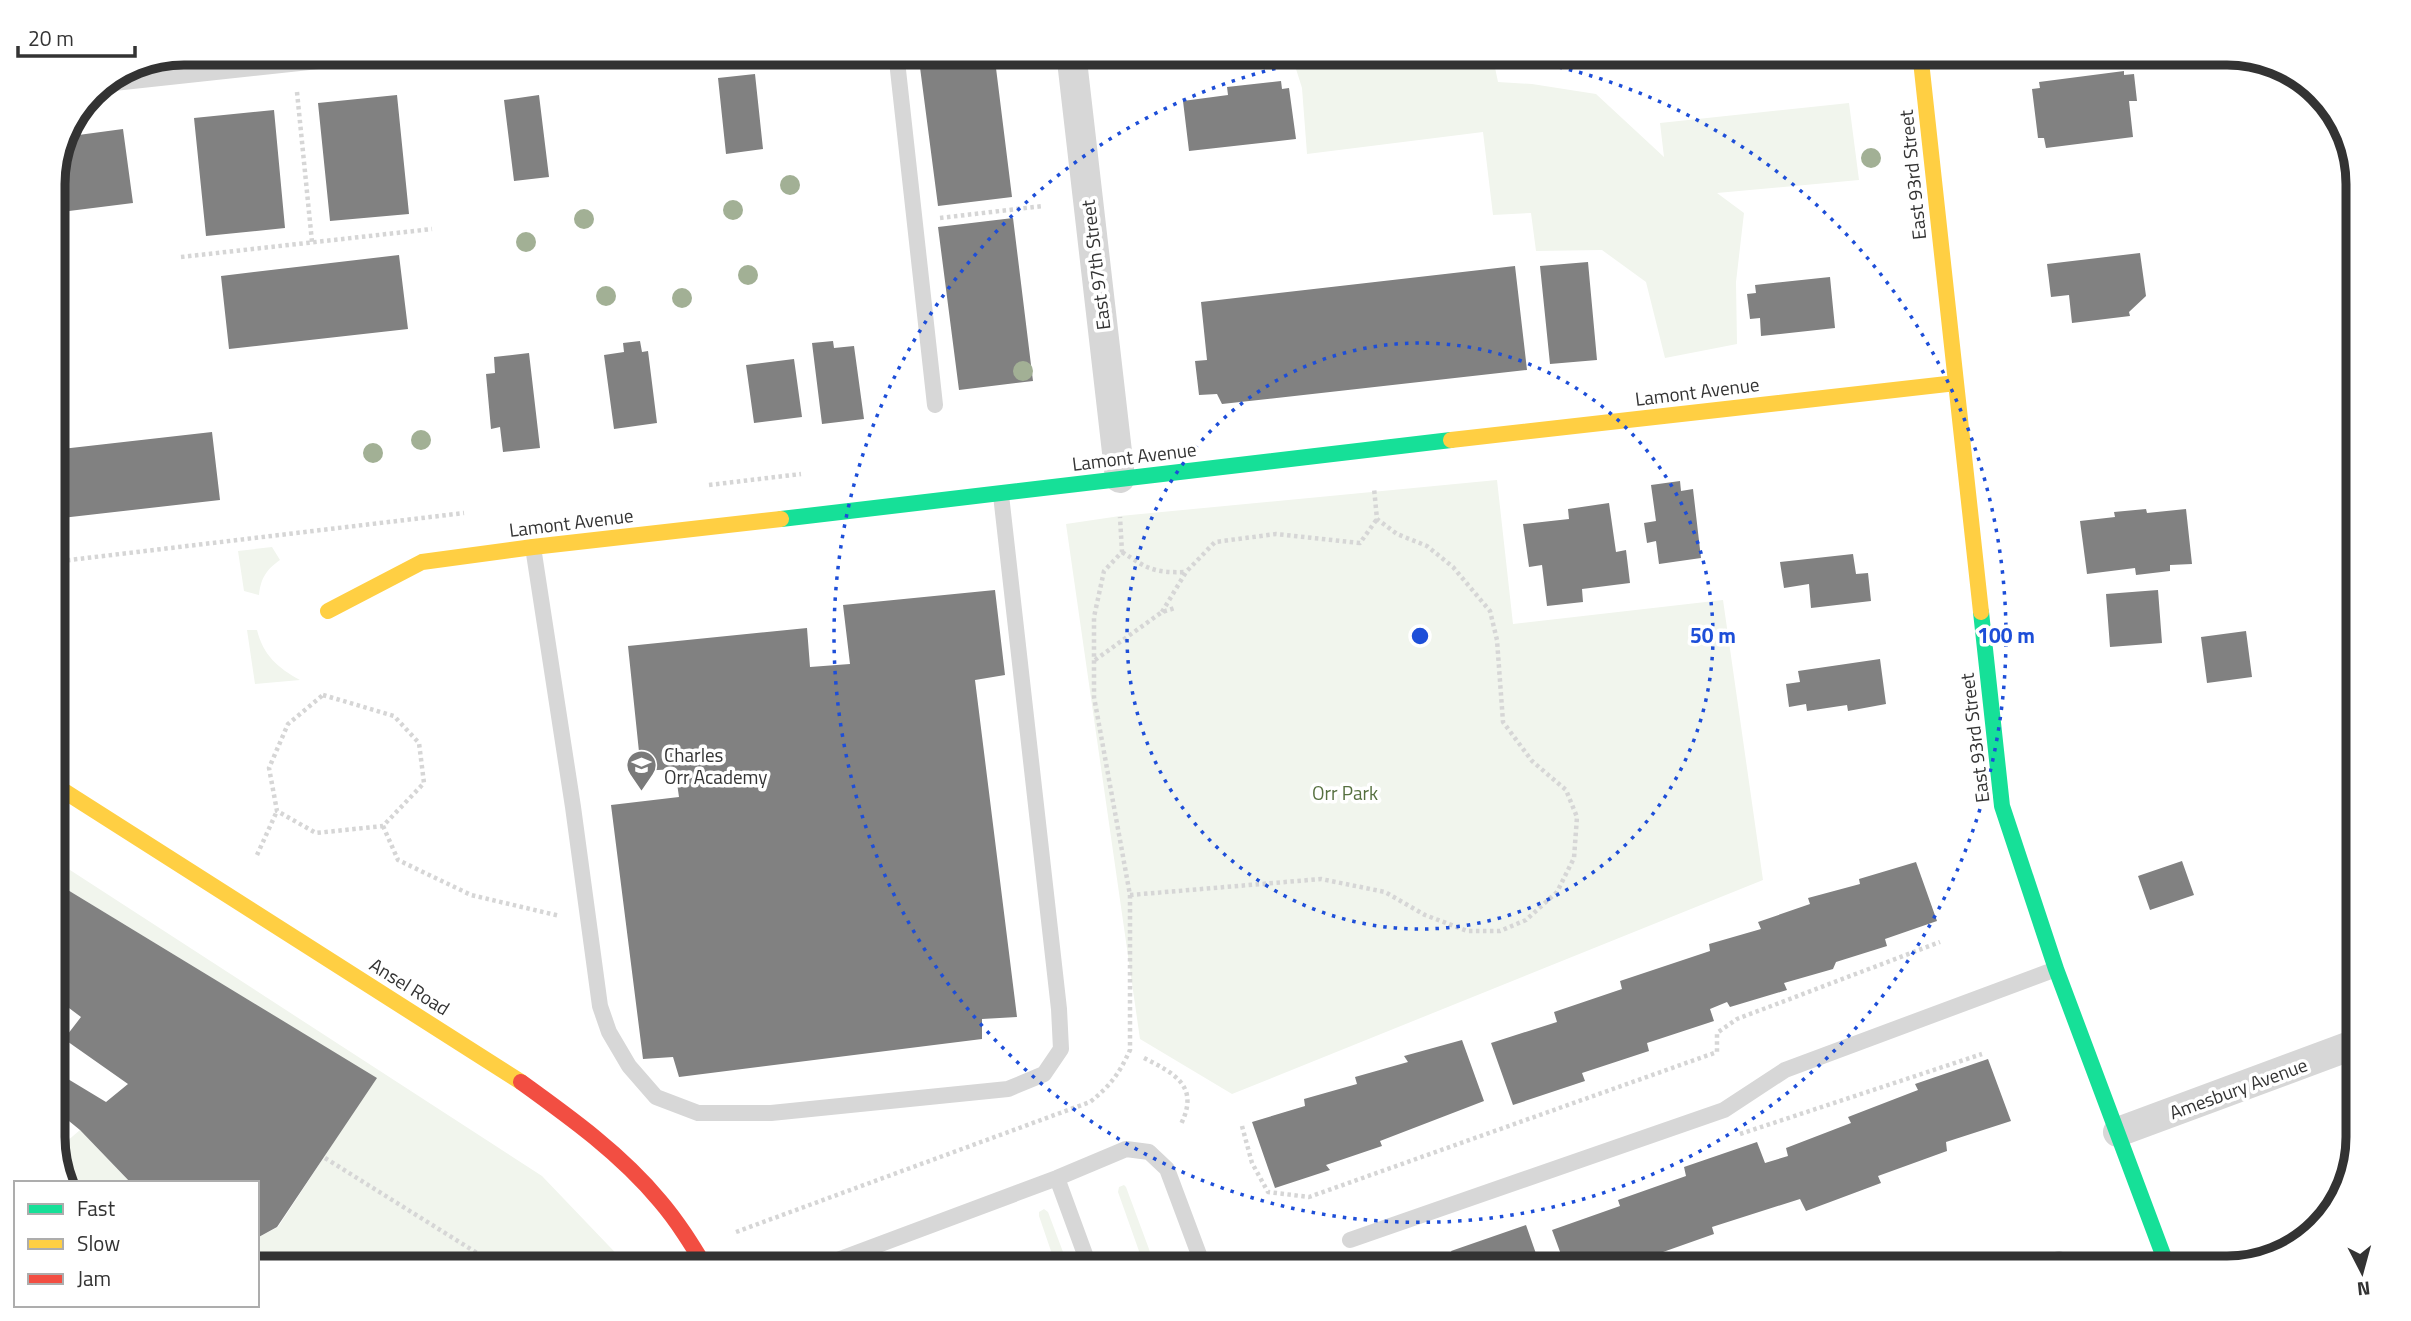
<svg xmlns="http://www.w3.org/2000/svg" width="2411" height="1321" viewBox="0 0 2411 1321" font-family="'Titillium Web',sans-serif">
  <rect width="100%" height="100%" fill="#fff"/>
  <path fill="#f1f5ed" d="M1291 53H1492L1498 82 1532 84 1596 94 1664 157 1660 123 1849 103 1859 180 1717 193 1744 213 1736 282 1737 344 1665 358 1646 282 1602 250 1536 251 1531 213 1493 215 1483 132 1307 154 1302 88Z
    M1497 480 1513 624 1723 600 1763 880 1232 1094 1140 1039 1066 524 1120 516Z
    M272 547 280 560C266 570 261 578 259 595L244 591 238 551Z
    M247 630H257C263 655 278 668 300 680L255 684Z
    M53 859 542 1176 630 1268H257V1238L278 1227 376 1078 53 881Z
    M53 1128 66 1142 80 1130 131 1183H65L53 1146Z
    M1124 1185 1126 1187 1156 1268H1145L1118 1192 1119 1187Z
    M1044 1209 1048 1212 1069 1268H1016L1052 1254 1039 1216V1212Z"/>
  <path fill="#818181" d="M918 52H994L1012 197 938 206Z
    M2124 71V75L2134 74 2137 101H2129L2133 137 2046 148 2044 138H2038L2032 89 2040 88 2039 82Z
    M755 74 763 149 726 154 718 78Z
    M1281 81 1282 89 1289 88 1296 139 1189 151 1183 101 1228 95 1227 87Z
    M397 95 409 214 330 221 318 103Z
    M539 95 549 177 514 181 504 100Z
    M274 110 285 228 206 236 194 118Z
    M123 129 133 203 53 213V176L71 136Z
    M1013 218 1033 381 959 390 938 227Z
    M2140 253 2146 296 2129 312 2130 316 2072 323 2069 295 2051 297 2047 264Z
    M399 255 408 329 229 349 221 276Z
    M1588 262 1597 360 1550 364 1540 266Z
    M1515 266 1527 370 1222 404 1217 394 1199 395 1195 361 1207 360 1201 302Z
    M1830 277 1835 328 1761 336 1760 318 1750 319 1747 294 1756 293 1755 285Z
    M640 341 642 352 648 351 657 423 614 429 604 355 624 352 623 343Z
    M833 341 834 348 854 346 864 419 822 424 812 343Z
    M529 353 540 448 503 452 500 427 491 429 486 374 495 373 494 357Z
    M794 359 802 417 754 423 746 365Z
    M212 432 220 500 53 519V450Z
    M1680 481 1681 491 1693 489 1701 558 1659 564 1656 541 1647 543 1644 523 1656 521 1651 485Z
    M1609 503 1616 552 1626 550 1630 583 1582 589 1583 602 1547 606 1542 565 1529 567 1523 524 1569 519 1568 509Z
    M2146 509 2147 513 2186 509 2192 564 2170 565V571L2136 575 2135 568 2087 574 2080 521 2115 517 2114 512Z
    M1853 554 1856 574 1868 573 1871 601 1811 608 1809 584 1784 588 1780 562Z
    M995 590 1005 675 975 680 1017 1017 982 1019V1039L679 1077 673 1057 643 1059 611 805 679 797 675 769 641 771 628 646 807 628 810 667 850 664 843 605Z
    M2158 590 2162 643 2110 647 2106 594Z
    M2246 631 2252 677 2207 683 2201 637Z
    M1880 659 1886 704 1848 711 1847 705 1807 711 1806 704 1789 707 1786 684 1800 682 1798 671Z
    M2182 861 2194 895 2150 910 2138 876Z
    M1916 862 1937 921 1885 939 1887 946 1836 962 1833 969 1784 983 1787 990 1730 1007 1727 1002 1710 1009 1714 1021 1647 1043 1649 1051 1582 1073 1585 1081 1513 1105 1491 1043 1557 1022 1554 1012 1622 989 1620 981 1710 951 1709 944 1761 929 1758 922 1810 904 1808 898 1860 884 1859 879Z
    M53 881 377 1078 277 1227 257 1238V1183H131L80 1130 53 1108V1070L106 1102 128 1084 64 1039 81 1017 53 996Z
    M1462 1040 1484 1101 1380 1141 1382 1146 1326 1165 1330 1170 1275 1188 1252 1122 1305 1106 1304 1099 1357 1084 1355 1077 1408 1062 1404 1056Z
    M1988 1059 2011 1121 1946 1142 1947 1151 1878 1176 1881 1183 1806 1211 1800 1199 1712 1227 1714 1234 1646 1258 1648 1266 1641 1268H1566L1552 1230 1620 1206 1618 1200 1686 1176 1684 1167 1757 1142 1765 1163 1788 1156 1786 1148 1851 1123 1848 1117 1918 1090 1915 1084Z
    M1526 1225 1541 1268H1420L1454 1258 1451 1251Z"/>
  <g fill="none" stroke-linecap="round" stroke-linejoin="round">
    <path stroke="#d6d6d6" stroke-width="4.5" stroke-dasharray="3.5 3.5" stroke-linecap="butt" d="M1113 58 1158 52
      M297 92 312 242
      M940 218 1043 206
      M181 257 432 229
      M709 485 801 474
      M1122 552C1148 569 1154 573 1186 572
      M53 562 464 513
      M1162 612 1186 572 1215 542 1276 534 1360 543 1377 519
      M1095 660 1162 612 1175 608
      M323 695 394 716 419 743 424 783 383 826 316 833 277 811 269 768 288 724Z
      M383 826 398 860 471 895 560 916
      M257 855 277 811
      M1130 895 1321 879 1385 892 1425 915 1467 931H1500L1526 920 1557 892 1574 858 1577 817 1566 790 1532 761 1503 722 1497 640 1490 611 1453 567 1427 546 1397 534 1377 519 1374 488
      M1144 1058C1174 1073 1200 1086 1181 1124
      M1242 1126 1252 1163 1268 1192 1309 1197 1717 1052V1033L1737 1019 1940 942
      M1740 1134 1982 1054
      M325 1158 501 1268
      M736 1232 1090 1102C1111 1085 1119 1074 1130 1050V895L1094 697V617L1104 571 1122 552 1120 517"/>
    <path stroke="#d7d7d7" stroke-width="16" d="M896 52 935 405
      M533 547 573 807 600 1006 609 1032 629 1066 656 1097 698 1113H771L1008 1089 1044 1074 1061 1049 1059 1009 1001 495
      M1057 1178 1090 1268
      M1350 1240 1724 1110 1785 1070 2056 969
      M819 1267 1057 1178 1126 1149 1149 1152 1167 1169 1204 1268
      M2035 1268 2059 1259"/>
    <path stroke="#d7d7d7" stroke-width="30" d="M1071 52 1120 478
      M113 76 336 52
      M2118 1132 2358 1043"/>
    <path stroke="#16e098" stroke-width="16" d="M781 519 1451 440
      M1981 612 2002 806 2056 969 2168 1268"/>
    <path stroke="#ffcf43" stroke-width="16" d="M1920 52 1981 612
      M1451 440 1956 383
      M328 611 422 562 533 547 781 519
      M53 784 521 1082"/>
    <path stroke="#f24e42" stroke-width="16" d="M521 1082C571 1118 621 1154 660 1201 678 1222 692 1245 706 1268"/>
  </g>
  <g fill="#a2b095">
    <circle cx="1871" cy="158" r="10"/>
    <circle cx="790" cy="185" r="10"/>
    <circle cx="733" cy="210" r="10"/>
    <circle cx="584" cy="219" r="10"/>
    <circle cx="526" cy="242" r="10"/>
    <circle cx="748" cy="275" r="10"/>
    <circle cx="606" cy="296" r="10"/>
    <circle cx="682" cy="298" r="10"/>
    <circle cx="1023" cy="371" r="10"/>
    <circle cx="421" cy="440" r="10"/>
    <circle cx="373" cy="453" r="10"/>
  </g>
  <g fill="none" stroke="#1d4ed8" stroke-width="3.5" stroke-dasharray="3.5 7">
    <circle cx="1420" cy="636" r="293"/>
    <path d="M1476 53A586 586 0 1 1 1364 53"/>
  </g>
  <defs>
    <symbol id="school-pin" viewBox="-11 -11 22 30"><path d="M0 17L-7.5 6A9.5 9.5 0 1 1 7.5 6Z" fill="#7a7a7a" stroke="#fff"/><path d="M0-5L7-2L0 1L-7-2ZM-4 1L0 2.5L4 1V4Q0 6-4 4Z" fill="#fff"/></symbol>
  </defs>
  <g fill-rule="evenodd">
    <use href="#school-pin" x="624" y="748" width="35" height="47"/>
  </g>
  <g text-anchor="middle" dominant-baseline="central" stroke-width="7" stroke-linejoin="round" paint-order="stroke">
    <g font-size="19" fill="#333" stroke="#fff">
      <text transform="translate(1912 175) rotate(-96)">East 93rd Street</text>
      <text transform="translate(1095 265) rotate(-97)">East 97th Street</text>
      <text transform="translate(1697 391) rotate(-7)">Lamont Avenue</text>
      <text transform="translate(1134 456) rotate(-7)">Lamont Avenue</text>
      <text transform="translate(571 522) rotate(-7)">Lamont Avenue</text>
      <text transform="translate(1974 738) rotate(-97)">East 93rd Street</text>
      <text transform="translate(410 986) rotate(32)">Ansel Road</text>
      <text transform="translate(2238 1088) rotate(-20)">Amesbury Avenue</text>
    </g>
    <g font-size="19" fill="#333" stroke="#fff" text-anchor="start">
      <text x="664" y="754">Charles<tspan x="664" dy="22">Orr Academy</tspan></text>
    </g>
    <g font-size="19" fill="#56703f" stroke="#fff">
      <text x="1345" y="792">Orr Park</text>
    </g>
  </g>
  <path d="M0 0H2411V1321H0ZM184 65H2227A119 119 0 0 1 2346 184V1137A119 119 0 0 1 2227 1256H184A119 119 0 0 1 65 1137V184A119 119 0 0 1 184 65Z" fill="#fff" fill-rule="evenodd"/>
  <path fill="none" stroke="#333" stroke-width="9" d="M184 65H2227A119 119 0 0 1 2346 184V1137A119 119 0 0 1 2227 1256H184A119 119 0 0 1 65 1137V184A119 119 0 0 1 184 65Z"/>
  <circle cx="1420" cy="636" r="10" fill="#1d4ed8" stroke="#fff" stroke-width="3.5"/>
  <g font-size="21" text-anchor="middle" font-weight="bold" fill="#1d4ed8" stroke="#fff" stroke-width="7" stroke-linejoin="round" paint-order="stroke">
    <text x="1713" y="643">50 m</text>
    <text x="2006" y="643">100 m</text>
  </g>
  <rect x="14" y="1181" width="245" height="126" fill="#ffffff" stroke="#adadad" stroke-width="2"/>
  <rect x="28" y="1204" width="35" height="10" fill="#16e098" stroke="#adadad" stroke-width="2"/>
  <text x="77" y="1216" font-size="21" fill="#333333">Fast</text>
  <rect x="28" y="1239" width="35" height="10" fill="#ffcf43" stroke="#adadad" stroke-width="2"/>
  <text x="77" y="1251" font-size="21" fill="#333333">Slow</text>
  <rect x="28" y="1274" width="35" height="10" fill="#f24e42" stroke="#adadad" stroke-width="2"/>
  <text x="77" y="1286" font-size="21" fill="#333333">Jam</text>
  <g transform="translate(2362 1272) rotate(174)" stroke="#ffffff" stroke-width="5" paint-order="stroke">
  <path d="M0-5L12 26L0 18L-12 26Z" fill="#333333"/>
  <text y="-10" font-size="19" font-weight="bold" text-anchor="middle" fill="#333333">N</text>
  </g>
  <path d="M18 46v10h117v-10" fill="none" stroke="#333333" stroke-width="3.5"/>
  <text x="28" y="46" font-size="21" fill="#333333" stroke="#ffffff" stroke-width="5" paint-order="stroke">20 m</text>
</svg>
